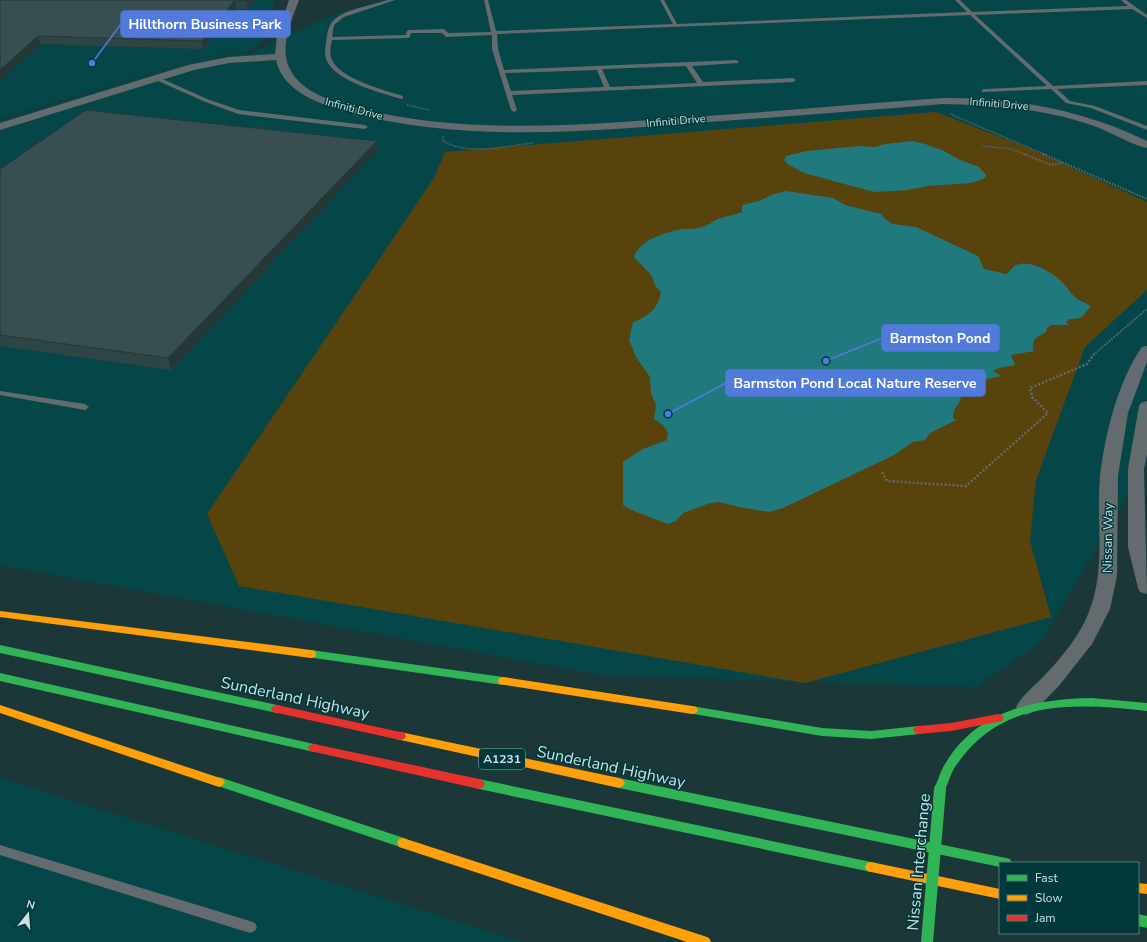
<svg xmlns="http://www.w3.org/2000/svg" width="1147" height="942" viewBox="0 0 1147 942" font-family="'Nunito Sans',sans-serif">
  <rect width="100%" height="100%" fill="#1c3738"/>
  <path fill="#054749" d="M0 0H275L262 41 248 52 208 56 0 119Z
    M383 0H1147V464L1040 643 976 687 601 675 0 565V121L206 57 252 53 331 15Z
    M0 778 16 783 523 942H0Z"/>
  <path fill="#59430c" d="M936 112 1031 149 1147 202V290L1085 347 1036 480 1030 541 1051 617 805 683 239 586 207 514 434 178 445 152Z"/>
  <path fill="#20797d" d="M913 141 925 144 944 151 960 160 979 167 986 175 985 178 971 183 928 186 908 190 874 192 804 173 789 165 784 160 786 156 807 151 860 146 875 147 885 144Z
    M786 191 833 198 845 205 881 214 885 219 893 224 916 227 978 256 984 269 1006 274C1010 272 1011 269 1013 267 1027 256 1054 273 1063 283 1068 288 1070 293 1075 297 1080 302 1087 302 1091 307 1081 316 1085 319 1069 319L1066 323 1069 325H1051L1047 328 1046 332C1037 337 1030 339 1034 351L1011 355 1015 365C1009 366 997 368 993 371L1001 376 988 379 978 385 980 390 976 393 963 394C960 397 961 399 959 403 956 408 953 410 953 418L956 420 930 433 925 440 913 442 894 455 783 508 769 512 739 507 719 502 710 503 683 513 676 521 668 524 634 511 623 505V462L643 449 667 440 668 433 663 425 654 419 656 405 651 393 650 377 636 357 629 340 633 322C648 317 658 309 661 292L656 287 651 275 634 257C639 240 666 232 683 229 689 229 696 229 702 227 708 226 713 221 718 219 727 216 734 215 742 212V205L759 201 774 194Z"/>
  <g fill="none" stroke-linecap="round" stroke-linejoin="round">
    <path stroke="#606b6e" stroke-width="1.5" stroke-dasharray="1 1" stroke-linecap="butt" d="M407 105 430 110
      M950 114 1046 155
      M443 136V141C469 156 505 146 533 143
      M982 146 1011 149 1027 155"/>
    <path stroke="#606b6e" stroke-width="2" stroke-dasharray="1.5 1.5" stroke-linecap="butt" d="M1024 154 1051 165 1062 163
      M1043 154 1147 199
      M1093 355 1147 309"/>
    <path stroke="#606b6e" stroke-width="2.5" stroke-dasharray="2 2" stroke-linecap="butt" d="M882 472 887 481 966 486 1048 413 1032 397 1030 388 1087 364 1094 354"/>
    <path fill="#646b6f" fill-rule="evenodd" d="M388 0H395L344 17 334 25 332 37 406 35 407 31 409 30 444 29 448 33 491 32 484 0H488L496 31 673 24 660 0H664L677 24 967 12 955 0H960L972 12 1128 6 1121 0H1126L1147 15V18L1132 9 975 15 1053 86 1147 81V85L1057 89 1070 101 1095 106 1147 126V130L1091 108 1066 103 1051 89 982 92V90L984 89 1047 86 970 15 497 34 498 49 504 70 736 60 739 62 738 63 692 66 703 82 793 78 796 80 793 82 512 95 517 110 514 112 511 110 492 49V35L446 37 442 33H411L410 37 408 38 332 40C330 48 329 55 333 62 344 80 384 90 403 96V98L401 99C381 93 339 82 328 63 324 56 325 49 326 42 328 30 328 23 339 16 347 10 376 4 388 0ZM686 66 697 83 610 87 602 69ZM597 70 604 87 511 91 505 73Z
      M154 77H158L207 99 239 110 365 125 368 127 365 129 238 114 203 101 154 79Z
      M0 391 85 404 89 407 85 410 0 395Z
      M0 845 250 921 255 923 257 927 255 931 250 933 0 855Z"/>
    <path fill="#646b6f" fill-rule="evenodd" d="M289 0H299C291 22 278 49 291 71 303 93 332 101 354 107 469 138 603 123 721 115 795 110 869 103 943 98 1017 98 1080 109 1147 141V148C1129 144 1111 132 1094 126 1045 109 994 105 943 104 869 110 795 116 722 121 599 130 469 145 349 112 321 105 283 92 276 60L229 63 194 70 0 130V123L188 65 229 57 275 54 277 36Z
      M1147 346V362L1128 413 1118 476 1117 576 1110 609 1092 644 1058 687 1033 712 1026 715 1019 712 1016 707C1022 696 1033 687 1042 678 1060 660 1082 633 1090 609 1106 566 1096 520 1100 476 1105 434 1118 381 1142 347Z
      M1147 401V454L1144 469 1147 594 1140 592 1138 588 1128 547V469L1139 406 1141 403Z"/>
    <path fill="#30b455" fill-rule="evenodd" d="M0 645 277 705 281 706 283 709 281 712 277 713 0 653Z
      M311 650 503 677 507 678 508 681 507 684 503 685 307 657 306 654 307 651Z
      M0 673 314 744 318 745 320 748 318 751 314 752 0 681Z
      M1092 698 1147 703V711C1074 703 1001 698 955 767 950 775 948 784 944 792L940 794 936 792 934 789C938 781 940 772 945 764 977 710 1035 699 1092 698Z
      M692 706 822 728 871 731 919 726 923 727 925 730 923 733 919 734 871 739 822 736 688 713 686 710 688 707Z
      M219 777 407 839 409 843 407 847 403 848 215 785 213 782 215 779Z
      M619 778 1006 858 1010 859 1012 863H1000V867L619 788 615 786 613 783 615 780Z
      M479 779 871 862 875 863 877 867 875 871 871 872 479 789 475 787 473 784 475 781Z
      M1138 914 1147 916V928L1138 926Z"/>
    <path fill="#ff9f0a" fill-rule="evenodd" d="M0 611 311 650 315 651 316 654 315 657 311 658 0 617Z
      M503 677 692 706 696 707 698 710 696 713 692 714 499 684 498 681 499 678Z
      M0 705 223 779 225 782 223 785 219 787 0 713Z
      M400 732 619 778 623 780 625 783 623 786 619 788 396 739 394 736 396 733Z
      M403 838 704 936 709 938 711 942H687L399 847 397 843 399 839Z
      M871 862 1000 889V899L871 872 867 871 865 867 867 863Z
      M1138 883 1147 884V894L1138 893Z"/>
    <path fill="#e5322d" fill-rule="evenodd" d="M277 705 400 732 404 733 406 736 404 739 400 740 273 712 271 709 273 706Z
      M998 714 1002 715 1004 718 1002 721 951 731 919 734 915 733 913 730 915 727 919 726 951 723Z
      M314 744 479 779 483 781 485 784 483 787 479 789 310 751 308 748 310 745Z"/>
    <path stroke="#30b455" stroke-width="12" d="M927 942 940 789"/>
  </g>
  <path fill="#2f4445" d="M0 0H255L248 9H236L203 49 40 44Z
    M378 150 171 370 0 346V169Z"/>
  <path fill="#263738" d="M235 0 236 9 203 49 202 41Z
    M248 0H255L248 9 247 1Z
    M38 36 40 44 0 82V70Z
    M377 141 378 150 171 370 168 358Z"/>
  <path fill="#374f50" stroke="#263738" d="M0 0H248L247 1 235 0 202 41 38 36 0 70Z
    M86 110 377 141 168 358 0 335V169Z"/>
  <g text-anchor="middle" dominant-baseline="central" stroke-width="3" stroke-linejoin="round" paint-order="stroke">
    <g font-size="11" fill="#c9e1e2" stroke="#01383a">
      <text transform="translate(999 104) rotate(5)">Infiniti Drive</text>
      <text transform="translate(354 109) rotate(15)">Infiniti Drive</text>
      <text transform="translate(676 121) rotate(-5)">Infiniti Drive</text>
    </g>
    <rect fill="#01383a" stroke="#8daeb0" stroke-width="1" x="479" y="749" width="46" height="20" rx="3"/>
    <g font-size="12" font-weight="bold" fill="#c9e1e2">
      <text x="502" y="759">A1231</text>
    </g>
    <g font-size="13" fill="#c9e1e2" stroke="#01383a">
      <text transform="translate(1108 538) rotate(-89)">Nissan Way</text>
    </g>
    <g font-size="16" fill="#c9e1e2" stroke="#01383a">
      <text transform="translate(295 698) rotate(12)">Sunderland Highway</text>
      <text transform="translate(611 767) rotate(12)">Sunderland Highway</text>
      <text transform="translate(919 862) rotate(-85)">Nissan Interchange</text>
    </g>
  </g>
  <path fill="none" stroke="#517adb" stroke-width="1.5" d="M92 63L121 24M826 361L882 338M668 414L726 383"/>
  <g fill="#517adb" stroke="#01383a" stroke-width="1.5">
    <circle cx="92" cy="63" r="4"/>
    <circle cx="826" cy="361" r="4"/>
    <circle cx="668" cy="414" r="4"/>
  </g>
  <g fill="#517adb" stroke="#517adb" stroke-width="1.5">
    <rect x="121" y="11" width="169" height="26" rx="4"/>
    <rect x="882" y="325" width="117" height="26" rx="4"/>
    <rect x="726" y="370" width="259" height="26" rx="4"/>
  </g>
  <g font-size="14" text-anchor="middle" font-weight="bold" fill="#fff">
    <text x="205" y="29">Hillthorn Business Park</text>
    <text x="940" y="343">Barmston Pond</text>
    <text x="855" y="388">Barmston Pond Local Nature Reserve</text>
  </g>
  <rect x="999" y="862" width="140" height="72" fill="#01383a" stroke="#517c7d"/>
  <rect x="1007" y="875" width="20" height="6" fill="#30b455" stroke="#517c7d"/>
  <text x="1035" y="882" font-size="12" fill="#c9e1e2">Fast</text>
  <rect x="1007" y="895" width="20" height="6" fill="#ff9f0a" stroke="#517c7d"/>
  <text x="1035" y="902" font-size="12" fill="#c9e1e2">Slow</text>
  <rect x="1007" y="915" width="20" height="6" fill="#e5322d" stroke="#517c7d"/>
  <text x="1035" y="922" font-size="12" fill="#c9e1e2">Jam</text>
  <g transform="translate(28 914) rotate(17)" stroke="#01383a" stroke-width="3" paint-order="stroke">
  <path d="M0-3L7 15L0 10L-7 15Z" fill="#c9e1e2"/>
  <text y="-6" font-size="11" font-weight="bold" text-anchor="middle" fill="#c9e1e2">N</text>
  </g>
</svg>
